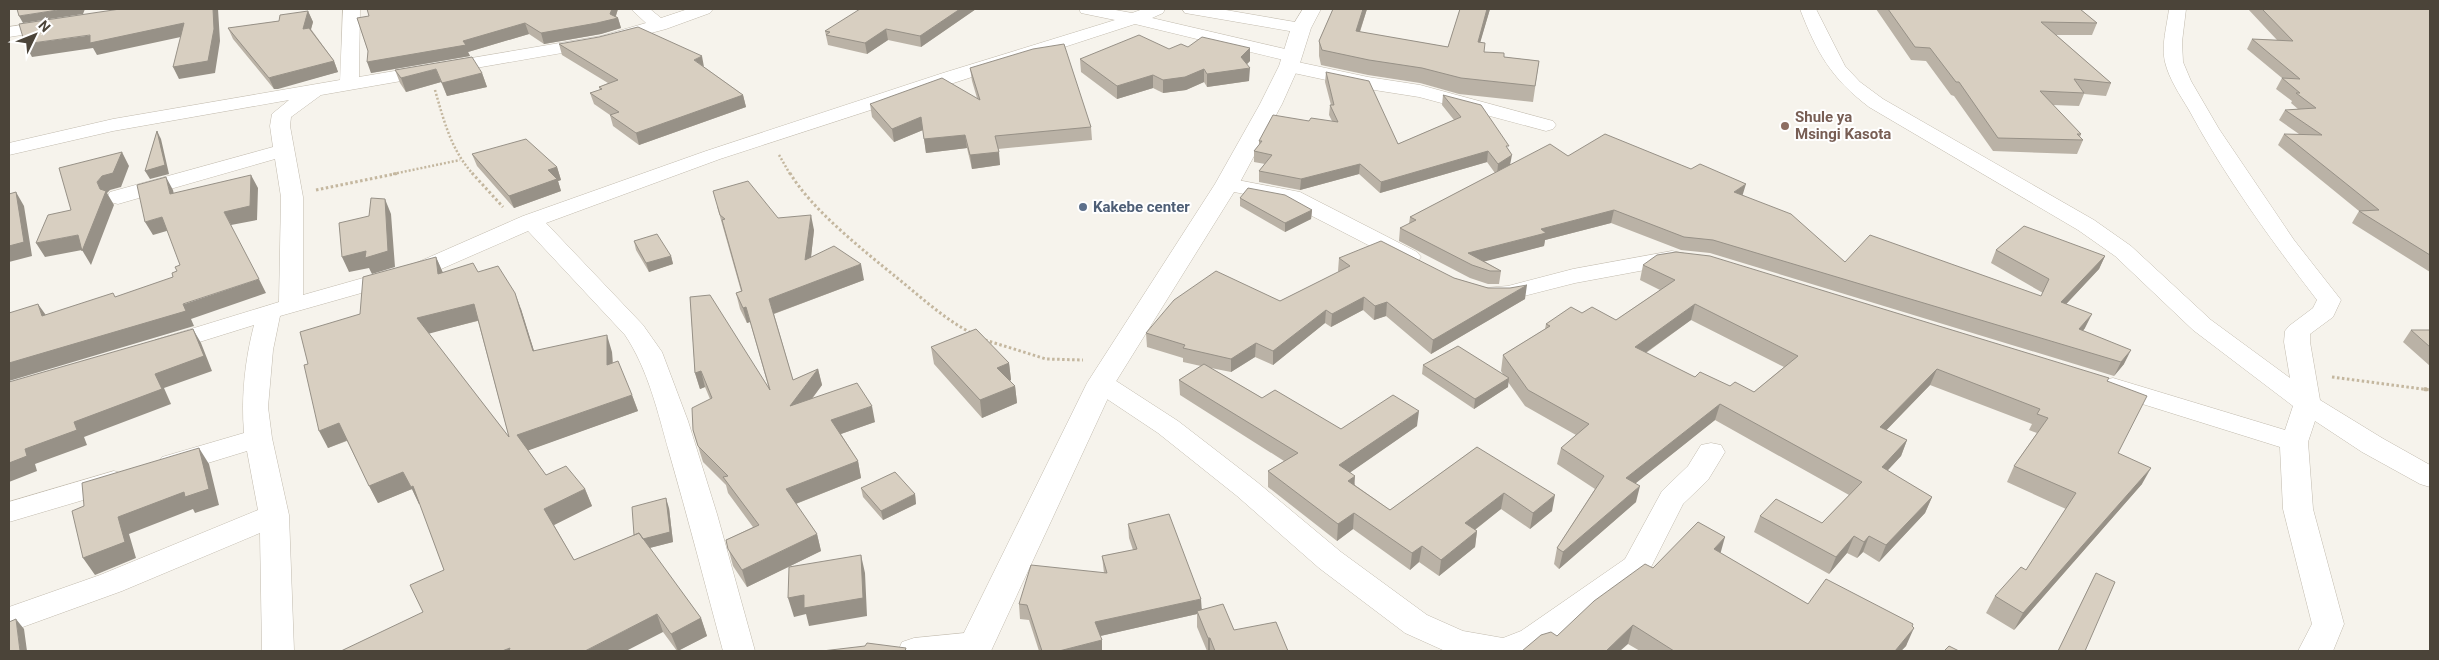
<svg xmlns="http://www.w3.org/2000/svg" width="2439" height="660" viewBox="0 0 2439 660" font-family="Roboto,sans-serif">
  <rect width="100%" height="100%" fill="#f6f3ec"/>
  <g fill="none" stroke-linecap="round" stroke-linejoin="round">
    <defs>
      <path id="minor" d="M343 9H360L359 77 601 36 646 23 631 9H650L661 18 688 9H713L710 13 666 29 602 46 321 95 291 117 290 126 303 197V295L416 263 523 216 706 151 943 73 1115 20 1081 13 1079 9H1110L1132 13 1143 9H1165L1163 13 1152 18 1298 52 1301 56 1298 60 1293 61 1368 77 1420 85 1553 121 1556 125 1553 129 1546 131 1419 97 1368 89 1289 72 1282 70 1280 66 1282 62 1288 61 1135 24 720 159 546 223 643 325 662 352 688 421 717 514 755 651H723C705 584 688 518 669 452 658 413 648 369 625 335L528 231 432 273 280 316 273 350 268 407 272 438 289 515 294 651H262L260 533 122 591 9 632V607L100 575 258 510 247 451 172 474 162 471 158 464 162 457 244 433C241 396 245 360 254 325L164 353 155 350 151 345 155 340 279 302 281 197 275 159 118 204 110 202 107 197 110 192 273 147 270 126 272 114 289 100 113 131 9 155V143L113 119 340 80Z
        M1182 9H1220L1301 23 1307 24 1310 28 1307 32 1301 33 1191 14 1185 13Z
        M1800 9H1816L1845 66 1860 82 1883 99 2094 220 2131 246 2211 320 2290 378 2284 342 2285 331 2289 326 2313 308 2317 300C2271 240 2225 177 2189 110 2180 95 2169 79 2165 62 2161 45 2167 26 2169 9H2186L2182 42 2183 62 2191 81 2219 129 2294 240 2341 300 2333 317 2310 334V342L2320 400 2382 438 2430 465V487L2420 484 2362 452 2315 421 2308 442 2313 509 2344 624 2333 651H2298L2312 624 2283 509 2280 447 2104 392 2100 386 2104 380 2113 378 2285 430 2293 406 2193 330 2115 256 2078 230 1869 107C1831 78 1817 53 1800 9Z
        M54 20 60 21 63 25 60 29 9 37V27Z
        M1227 178 1300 192 1417 252 1421 257 1417 262 1409 264 1401 262 1285 202 1219 189 1216 184 1219 179Z
        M1672 251 1687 254 1691 259 1687 264 1672 265 1575 283 1508 300 1484 298 1481 293 1484 288 1508 286 1573 269Z
        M1101 375 1110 377 1178 421 1257 482 1341 552 1427 615 1463 631 1503 638 1521 631 1625 559 1662 491 1688 466 1701 445 1711 443 1721 445 1725 452 1708 480 1683 504 1647 575 1545 649 1539 651H1445L1405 633 1319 568 1237 496 1158 433 1092 389 1088 383 1092 377Z
        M114 471 124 474 128 481 124 488 9 522V502Z
        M975 632 987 636 991 645 988 651H898L902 642 914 638Z"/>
      <path id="tertiary" d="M1303 9H1321L1311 28 1299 66 1282 104 1239 184 1115 383 991 651H955L1087 383 1215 184 1260 104 1279 66 1291 28Z"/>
    </defs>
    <use href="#minor" stroke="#c2bbae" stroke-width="1"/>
    <use href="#tertiary" stroke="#c2bbae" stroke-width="1"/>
    <path stroke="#c4b79f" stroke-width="2.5" stroke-dasharray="2 2" stroke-linecap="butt" d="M435 90C444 121 451 150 473 174
      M779 155 790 174
      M393 174 460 160"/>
    <path stroke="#c4b79f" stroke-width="3" stroke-dasharray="2.5 2.5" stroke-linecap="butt" d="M472 173 503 207
      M790 173C811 209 863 250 896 277 921 297 944 319 973 334
      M316 190 399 173
      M985 340 1046 359 1083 360
      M2332 377 2430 390"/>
    <path stroke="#c4b79f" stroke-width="4" stroke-dasharray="3 3" stroke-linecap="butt" d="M2424 389 2430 390"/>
    <use href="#minor" fill="#fff" fill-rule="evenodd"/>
    <use href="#tertiary" fill="#fff" fill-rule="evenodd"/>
  </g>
  <path fill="#bab2a6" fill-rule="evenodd" d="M618 9 616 16 618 18 621 28 601 34 544 44 529 34 468 52 470 56 371 73 368 51 357 18Z
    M976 9 921 47 888 40 867 54 828 45 825 31Z
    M1333 9H1367L1360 32 1448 47 1460 9H1490L1480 42 1484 52 1504 57 1539 61 1533 102 1459 94 1420 83 1368 75 1321 65 1319 56V41Z
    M1876 9H2080L2097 23 2092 35H2056L2111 83 2106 96 2084 94 2079 106 2053 105 2081 134 2080 137 2083 140 2077 154 1993 151 1954 96 1951 95 1926 61 1911 60Z
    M2248 9H2430V272L2352 223 2359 211 2278 145 2284 134H2299L2279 120 2285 110 2298 109 2291 103 2292 101 2276 89 2282 78 2247 49 2252 39 2277 40Z
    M308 11 313 22 311 29 334 61 338 72 274 89 233 39 228 28 279 21Z
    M559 44 704 67 743 95 746 107 639 145 613 126 610 115 594 104 590 93 600 90 599 87 608 83 562 55Z
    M1188 47 1250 48V61L1247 64 1249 81 1207 87 1204 82 1186 90 1163 93 1153 88 1117 99 1081 72 1080 59Z
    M970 68 1091 127 1092 140 998 149 1000 165 972 169 967 148 926 153 923 130 894 142 872 117 870 104 977 98 972 81Z
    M395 70 482 73 487 87 447 96 441 82 406 92 400 83Z
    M1326 72 1398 144 1454 120 1442 105 1443 95 1509 150 1510 165 1568 156 1743 195 1845 262 2041 296 2043 293 1991 263 1996 250 2105 256 2099 269 2066 304 2085 328 2083 331 2124 364 2114 376 1710 253 1681 250 1611 223 1545 240 1544 246 1484 261 1501 271 1499 284H1488L1470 278 1399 241 1400 228 1409 224 1410 217 1495 173 1487 162 1380 193 1359 174 1300 190 1259 182V171L1265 164 1254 162V151L1259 145V141L1309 121H1332L1329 115 1330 105H1331L1325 82Z
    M472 154 557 167 561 180 558 181 561 191 514 208 477 166Z
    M1240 198 1312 210 1311 219 1285 232 1240 206Z
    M717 206 778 218 814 230 811 257 864 280 774 314 793 380 818 369 822 385 812 399 875 422 841 434 858 461 861 478 796 504 817 534 821 551 747 587 733 566 726 540 753 527 728 493 726 485 703 462 693 430 710 399 705 387 700 389 695 373 690 297 769 389 750 322 747 323 740 309 736 293 741 291Z
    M634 241 671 256 673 264 649 272 636 250Z
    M436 257 443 273 478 272 521 309 534 351 612 352 613 363 632 395 638 411 528 450 546 475 585 489 592 506 554 525 574 560 634 535 669 508 673 542 649 548 701 618 707 636 677 651 663 632 423 612 444 570 420 504H419L412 489 378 503 347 441 328 448 308 364 360 314ZM478 321 509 437 428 333Z
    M1339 258 1454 278 1525 299 1431 354 1386 316 1374 320 1363 310 1331 327 1325 323 1273 365 1255 357 1231 372 1211 368 1262 398 1341 429 1417 426 1350 472 1355 485 1390 510 1477 447 1552 511 1530 529 1501 509 1475 530 1477 531 1475 547 1439 576 1419 562 1410 570 1353 529 1337 541 1268 487V471L1284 461 1180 395 1179 380 1201 366 1183 362V358L1147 347 1146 333 1280 301 1339 272 1338 271Z
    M1643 265 2108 381 2118 453 2142 484 2014 630 1986 613 1995 596 2026 570 2066 509 2007 482 2014 466 2037 433 2029 430 2032 424 1930 385 1886 430 1907 440 1901 456 1887 471 1932 497 1925 513 1879 562 1863 552 1857 558 1847 553 1829 574 1754 532 1760 516 1822 523 1849 495 1715 420 1636 483V502L1559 569 1554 564 1557 548 1595 489 1557 464 1561 448 1576 435 1525 406 1508 382V387L1474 409 1422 374 1423 365 1503 374 1501 371 1503 355 1545 329 1546 324 1582 313 1616 320 1660 290 1640 280ZM1691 320 1784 367 1754 392 1730 386 1695 377 1646 353Z
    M2411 330H2430V366L2403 342Z
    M931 347 1009 363 1011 380 1010 381 1015 386 1017 403 982 418 934 364Z
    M861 488 915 494 916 504 883 520 863 497Z
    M1128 524 1202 609 1234 630 1288 651H1207L1197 627V614L1100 636 1102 651H1039L1029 620 1020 619 1019 604 1104 573 1102 556 1133 550 1129 538Z
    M1720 553 1808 604 1912 626 1906 646 1901 651H1640L1628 644 1557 636 1653 568Z
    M2096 573 2085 651H2058L2091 583Z"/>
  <path fill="#979187" d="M64 9H85L83 14 23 23 19 16Z
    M213 9H218L220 41 215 73 179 79 173 67Z
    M612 9H618L615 18H618L621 28 601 34 544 44 541 33 610 14Z
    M960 9H976L921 47 920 36Z
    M1363 9H1367L1355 46 1356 31Z
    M1487 9H1490L1476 57 1478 42Z
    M308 11 313 22 308 40 303 29Z
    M184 23 190 35 97 55 93 48 32 57 25 44Z
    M525 23 529 34 468 52 470 56 371 73 367 62 463 41Z
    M886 29 888 40 867 54 865 43Z
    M1250 48V61L1242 69 1250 68 1249 81 1207 87V74L1241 57Z
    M702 56 704 67 694 60Z
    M334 61 338 72 278 89H274L269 78Z
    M436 69 441 82 406 92 401 78Z
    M1204 69V82L1186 90 1163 93V80Z
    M482 73 487 87 447 96 442 83Z
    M1153 75V88L1117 99V86Z
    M743 95 746 107 639 145 636 133Z
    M921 117 923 130 894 142 892 129Z
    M157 131 161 139 169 174 150 179 145 171Z
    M965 135 967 148 926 153 924 139Z
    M1488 151 1487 162 1380 193 1381 182Z
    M122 152 129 166 121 187 110 190 107 193 114 205 91 265 82 250 45 257 36 243 78 235 100 189 97 182Z
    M999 152 1000 165 972 169 970 155Z
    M1512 155 1510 165 1497 175 1498 164Z
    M1360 164 1359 174 1300 190 1301 179Z
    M557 167 561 180 558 181 561 191 514 208 509 196 548 170Z
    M251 175 258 188 257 220 231 225 224 212Z
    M166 177 173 190 177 208 170 194Z
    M1746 184 1742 197 1734 192Z
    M16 192 24 206 32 256 9 262V246Z
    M385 199 391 214 395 267 372 274 369 268 349 272 342 257Z
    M1312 210 1311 219 1285 232V223Z
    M1614 210 1611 223 1545 240 1544 246 1471 265 1468 253 1541 229Z
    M811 215 814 230 809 275 805 260Z
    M162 217 170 230 153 235 145 222Z
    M671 256 673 264 649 272 646 263Z
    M2105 256 2099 269 2055 316 2061 302Z
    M436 257 443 273 438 274Z
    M861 264 864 280 773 314 769 299Z
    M259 279 266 293 191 319 194 326 9 381V363Z
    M1527 285 1525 299 1431 354 1433 340Z
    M515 293 521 309 539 367 533 351Z
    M1364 297 1363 310 1331 327 1332 314Z
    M1387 302 1386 316 1374 320 1375 306Z
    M38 304 48 318 42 316Z
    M474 304 480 320 424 335 417 318Z
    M1695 304 1691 320 1631 363 1635 347Z
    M746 307 750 322 747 323 743 308Z
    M1326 310 1325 323 1273 365V351Z
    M2092 314 2085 328 2072 343 2079 329Z
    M193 329 201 343 212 371 164 388 171 404 84 437 87 445 35 464 37 471 9 482V463L25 449 74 422 155 374Z
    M607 335 612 352 613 381 607 365Z
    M1256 343 1255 357 1231 372V359Z
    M2131 350 2124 364 2114 376 2121 362Z
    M1009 363 1011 380 999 385 997 368Z
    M818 369 822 385 794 422 790 406Z
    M1937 369 1930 385 1874 443 1880 427Z
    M701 371 705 387 700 389 695 373Z
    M1509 378 1508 387 1474 409 1475 399Z
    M1015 386 1017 403 982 418 980 400Z
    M632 395 638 411 524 452 517 435Z
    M1720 404 1715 420 1622 494 1626 478Z
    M872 406 875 422 835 436 831 420Z
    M1419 411 1417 426 1338 481 1339 465Z
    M339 423 348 440 328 448 319 431Z
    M1907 440 1901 456 1875 484 1882 467Z
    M199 448 209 464 219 505 195 513 193 509 129 534 136 558 95 575 83 558 118 517Z
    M858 461 861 478 790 506 786 489Z
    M2151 468 2142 484 2014 630 2023 613Z
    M403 472 412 489 378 503 369 486Z
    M1355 476 1354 492 1348 481Z
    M413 486 422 503 419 504 411 487Z
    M1640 486 1636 502 1559 569 1563 552Z
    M585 489 592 506 552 526 544 509Z
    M1504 493 1501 509 1463 539 1465 523Z
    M915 494 916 504 883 520 881 511Z
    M1555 495 1552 511 1530 529 1533 513Z
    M1932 497 1925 513 1879 562 1886 545Z
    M666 498 669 508 673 542 638 551 634 541Z
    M1354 513 1353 529 1337 541 1338 524Z
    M1477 531 1475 547 1439 576 1441 560Z
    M817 534 821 551 747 587 742 570Z
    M1854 536 1847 553 1829 574 1836 557Z
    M1869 536 1863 552 1857 558 1864 542Z
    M1725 537 1720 555 1714 549Z
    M1422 546 1419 562 1410 570 1412 553Z
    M861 555 865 573 867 616 809 626 806 614 794 617 788 598Z
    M1201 599 1202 613 1197 611V614L1096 637 1095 622Z
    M657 614 663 632 626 651H585Z
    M701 618 707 636 678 651 671 634Z
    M16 619 24 629 27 651H20Z
    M1633 625 1628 644 1620 651H1606Z
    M1914 628 1906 646 1901 651H1895Z
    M1208 638H1210V651H1208Z
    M1102 640V651H1059Z
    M510 648 511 651H502Z"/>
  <path fill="#d8cfc1" stroke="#979187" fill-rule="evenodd" d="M17 9H64L19 16Z
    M120 9H213L214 29 208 61 173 67 184 23 90 43V35L25 44 19 24Z
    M367 9H612L610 14 618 18 597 23 541 33 525 23 463 41 466 45 367 62 368 51 357 18 369 16Z
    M860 9H960L920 36 886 29 865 43 826 35 830 32 825 31Z
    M1333 9H1363L1356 31 1448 47 1460 9H1487L1478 42 1485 43 1484 52 1504 53V57L1539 61 1535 86 1461 78 1422 68 1369 60 1322 50 1319 41Z
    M1888 9H2080L2097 23 2041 22 2111 83 2074 79 2084 93 2040 91 2081 134H2077L2083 140 1998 138 1959 82H1956L1930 48 1915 47Z
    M2262 9H2430V255L2359 211 2379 210 2284 134 2322 135 2285 110 2316 108 2296 93H2300L2282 78 2300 79 2252 39 2293 41Z
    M308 11 303 29 309 28 334 61 272 77 269 78 228 28 279 21 280 15Z
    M638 27 702 56 694 60 743 95 636 133 610 115 619 112 590 93 602 89 599 87 618 80 559 44 599 37Z
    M1139 35 1169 49 1181 44 1188 47 1202 37 1250 48 1241 57 1250 68 1207 74 1204 69 1185 77 1163 80 1153 75 1117 86 1080 59Z
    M1064 44 1091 127 995 136 999 152 970 155 965 135 924 139 921 117 892 129 870 104 942 78 980 100 970 68 1033 49Z
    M472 57 482 73 442 83 436 69 401 78 395 70Z
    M1326 72 1369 81 1398 144 1461 117 1443 95 1481 105 1509 146H1506L1512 155 1498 164 1488 151 1381 182 1360 164 1301 179 1259 171 1272 155 1254 151 1262 141H1259L1273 115 1309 121 1311 118 1338 122 1330 105H1334Z
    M157 131 165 165 145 171Z
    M1605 134 1691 169 1700 164 1746 184 1734 192 1791 214 1845 262 1870 235 2041 296 2049 279 1996 250 2024 226 2105 256 2061 302 2092 314 2079 329 2131 350 2121 362 1713 240 1684 237 1614 210 1541 229 1546 233 1468 253 1501 271H1490L1472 265 1400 228 1416 220 1410 217 1550 144 1568 156Z
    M526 139 557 167 548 170 557 179 509 196 472 154Z
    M122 152 113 173 102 176 97 182 100 189 106 191 82 251 78 235 36 243 48 215 71 210 59 168Z
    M251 175 250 206 224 212 259 279 183 304 186 311 9 363V313L38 304 42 316 113 293 115 297 173 277 172 273 177 271 175 267 180 265 162 217 145 222 137 185 166 177 170 194Z
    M748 181 778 218 811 215 805 260 834 246 861 264 769 299 793 380 818 369 790 406 857 383 872 406 831 420 858 461 786 489 817 534 742 570 728 549 726 540 759 525 723 477 728 476 698 446 693 430 692 408 712 398 701 371 695 373 690 297 710 295 770 390 746 307 743 308 736 293 742 291 722 220 725 219 720 215 713 191Z
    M1248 188 1285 195 1312 210 1285 223 1240 198Z
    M16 192 24 242 9 246V194Z
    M371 198 385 199 388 251 365 258 366 251 342 257 339 223 369 216Z
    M657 234 671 256 646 263 634 241Z
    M1381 241 1454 278 1488 288H1510L1527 285 1433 340 1387 302 1375 306 1364 297 1332 314 1326 310 1273 351 1256 343 1231 359 1183 348 1185 345 1146 333 1174 300 1216 271 1280 301 1350 266 1339 258Z
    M1676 252 1710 256 2109 378 2107 381 2147 396 2118 453 2151 468 2023 613 1995 596 2021 567 2026 570 2076 493 2014 466 2048 418 2037 414 2040 409 1937 369 1880 427 1907 440 1882 467 1932 497 1886 545 1869 536 1864 542 1854 536 1836 557 1760 516 1776 499 1822 523 1862 482 1720 404 1626 478 1640 486 1563 552 1557 548 1604 476 1561 448 1589 424 1528 390 1503 355 1550 326 1546 324 1571 307 1582 313 1592 307 1616 320 1675 280 1643 265 1657 255ZM1695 304 1798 356 1754 392 1735 382 1730 386 1700 372 1695 377 1635 347Z
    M436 257 438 274 473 263 478 272 498 266 515 293 533 351 607 335V365L618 361 632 395 517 435 546 475 566 466 585 489 544 509 574 560 639 533 701 618 671 634 657 614 585 651H509L510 648 502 651H341L423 612 410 585 444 570 413 486 411 487 403 472 369 486 339 423 319 431 304 365 308 364 300 332 360 314 363 277ZM474 304 509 437 417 318Z
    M193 329 204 356 155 374 162 389 74 422 77 430 25 449 27 456 9 463V382Z
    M976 329 1009 363 997 368 1015 386 980 400 931 347Z
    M2411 330H2430V347Z
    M1458 346 1509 378 1475 399 1423 365Z
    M1204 364 1262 398 1275 390 1341 429 1393 395 1419 411 1339 465 1355 476 1348 481 1390 510 1477 447 1555 495 1533 513 1504 493 1465 523 1477 531 1441 560 1422 546 1412 553 1354 513 1338 524 1268 471 1298 453 1179 380Z
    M199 448 209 489 185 497 184 492 118 517 125 542 83 558 72 511 84 506 82 483Z
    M895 472 915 494 881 511 861 488Z
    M666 498 670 532 643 539 639 533 634 535 632 507Z
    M1169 514 1201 599 1095 622 1102 640 1059 651H1042L1027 605 1019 604 1031 565 1107 573 1102 556 1137 549 1128 524Z
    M1698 522 1725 537 1714 549 1808 604 1826 579 1913 624 1912 626 1914 628 1895 651H1674L1633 625 1606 651H1522L1541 635 1551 632 1557 636 1594 601 1645 564 1653 568Z
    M861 555 863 598 804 608V595L788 598 789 567Z
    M2096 573 2115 582 2085 651H2058Z
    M1223 604 1234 630 1276 622 1288 651H1215L1210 638H1208L1197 611Z
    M16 619 20 651H9V622Z
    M867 643 906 648 905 651H822L865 646Z
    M1949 646 1959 651H1944Z"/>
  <circle fill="#8d6e63" stroke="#fff" stroke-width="2" cx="1785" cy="126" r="5"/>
  <circle fill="#5c6f8a" stroke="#fff" stroke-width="2" cx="1083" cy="207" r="5"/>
  <g text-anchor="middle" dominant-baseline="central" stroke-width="4" stroke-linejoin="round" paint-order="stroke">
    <g font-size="15" font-weight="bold" fill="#785e54" stroke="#fff" text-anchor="start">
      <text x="1795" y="117">Shule ya<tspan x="1795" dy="17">Msingi Kasota</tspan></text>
    </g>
    <g font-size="15" font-weight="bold" fill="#4e5e75" stroke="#fff" text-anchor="start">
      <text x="1093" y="207">Kakebe center</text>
    </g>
  </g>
  <rect width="2439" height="660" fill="none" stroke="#4b4439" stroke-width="20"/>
  <g transform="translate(35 35) rotate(47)" stroke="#ffffff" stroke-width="4" paint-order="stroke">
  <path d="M0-4L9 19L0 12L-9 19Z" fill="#4b4439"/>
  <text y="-8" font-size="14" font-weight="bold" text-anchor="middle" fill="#4b4439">N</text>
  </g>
</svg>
